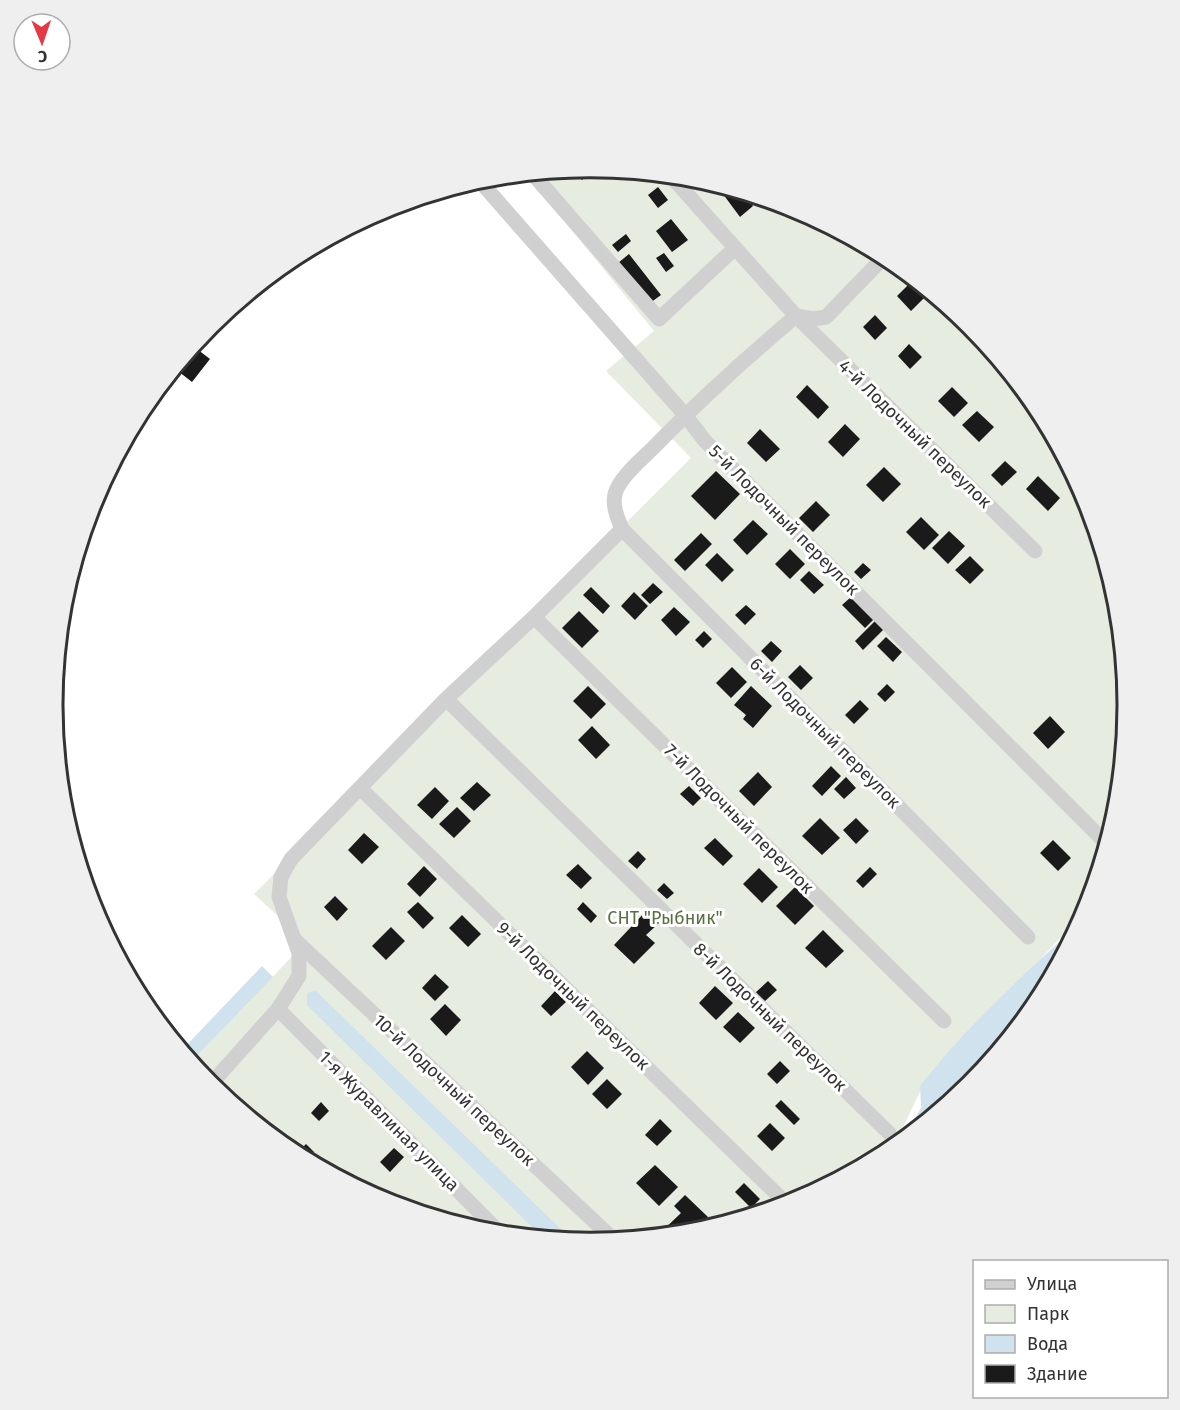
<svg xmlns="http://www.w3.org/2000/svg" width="1180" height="1410" viewBox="0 0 1180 1410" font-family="'Fira Sans',sans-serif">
  <rect width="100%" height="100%" fill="#fff"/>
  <path fill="#e6ecdf" d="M590 168 695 178 796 209 889 258 970 325 1037 407 1087 500 1117 600 1127 705 1117 810 1086 911 926 1079 893 1148 795 1202 695 1232 590 1242 485 1232 384 1201 291 1152 210 1085 191 1062 306 942 254 894 691 458 606 371 654 331 526 174Z"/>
  <path fill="#cfe2ee" d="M1080 923 1042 995 938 1107 921 1106 920 1086C967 1026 1023 975 1080 923Z
    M262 966 273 977 191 1062 182 1050Z
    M316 991 573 1241 543 1238 307 1005V993Z"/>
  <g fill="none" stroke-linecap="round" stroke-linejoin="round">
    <path stroke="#cfe2ee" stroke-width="15" d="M919 1127 940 1089"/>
  </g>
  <path fill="#1a1a1a" d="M583 168H595L582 180 572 169Z
    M658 187 668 200 658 208 648 195Z
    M724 187 742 192 753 206 740 217 720 190Z
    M671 219 688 240 672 252 656 231Z
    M626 234 631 241 618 252 612 245Z
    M664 253 674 266 666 272 656 258Z
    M629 254 661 295 650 303 618 263Z
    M909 284 924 298 911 311 897 296Z
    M875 315 887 328 875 340 863 327Z
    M909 344 922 357 910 369 898 356Z
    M193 346 210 359 192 382 174 368Z
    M807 385 829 407 818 419 796 397Z
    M952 387 968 403 954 417 938 401Z
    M977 411 994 427 979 442 962 425Z
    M845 424 860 439 843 457 828 442Z
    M760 429 780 449 766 462 747 443Z
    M1005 461 1017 472 1002 486 991 475Z
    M884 467 901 484 883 502 866 485Z
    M716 471 740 494 715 520 691 496Z
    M1038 476 1060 498 1048 511 1026 489Z
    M816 501 830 515 813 532 799 518Z
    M921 517 939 535 924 550 906 532Z
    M753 520 768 534 747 555 733 540Z
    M949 531 965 546 948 564 932 548Z
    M701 533 712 544 685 571 674 560Z
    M790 549 805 564 790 579 775 564Z
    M717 553 734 570 722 582 705 565Z
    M970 556 984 570 970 584 955 570Z
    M863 563 871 570 861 579 854 572Z
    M809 571 824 585 814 594 800 580Z
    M653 583 663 592 650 604 641 595Z
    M591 587 610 606 603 614 583 595Z
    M634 592 648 606 635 620 621 606Z
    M851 597 874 619 865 628 842 605Z
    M746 605 756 614 745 625 735 615Z
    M674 607 690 622 676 636 661 620Z
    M579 611 599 631 582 648 562 628Z
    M875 621 884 629 863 650 855 641Z
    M704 631 712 639 703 648 695 640Z
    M886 637 902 652 893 662 877 646Z
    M771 641 782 651 772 662 761 651Z
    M800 665 813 678 801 690 788 677Z
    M732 667 747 682 731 698 716 683Z
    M887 684 895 692 885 702 877 694Z
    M588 686 606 704 591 719 573 701Z
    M751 686 772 706 753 728 743 719 746 715 734 705Z
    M860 700 869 709 854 724 845 715Z
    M1050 716 1065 732 1048 749 1033 733Z
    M592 726 610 745 596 759 578 740Z
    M831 766 841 776 822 796 812 786Z
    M758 772 772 787 754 806 739 791Z
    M846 777 856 788 844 799 834 789Z
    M477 782 491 795 474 811 460 798Z
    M689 786 701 798 693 806 680 794Z
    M435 787 449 801 432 819 417 805Z
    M457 807 471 821 454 838 439 824Z
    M820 818 840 838 822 855 802 836Z
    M856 818 869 831 856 844 843 830Z
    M364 833 379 847 362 864 348 850Z
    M715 838 733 856 723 866 704 848Z
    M1053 840 1071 858 1058 871 1040 853Z
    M638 851 646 859 637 869 628 861Z
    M578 864 592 878 581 889 566 875Z
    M424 866 437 879 420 897 407 884Z
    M870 867 877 874 863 888 856 881Z
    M759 868 778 887 762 903 743 884Z
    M664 883 674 893 667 899 657 890Z
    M795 887 814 906 795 925 776 906Z
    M335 896 348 909 337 921 324 907Z
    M418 902 434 918 423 929 407 912Z
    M583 902 597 916 591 923 577 909Z
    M646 911 659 923 646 935 655 943 634 964 614 945Z
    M462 915 481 934 468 947 449 928Z
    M391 927 405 941 386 960 372 946Z
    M823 930 844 951 826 968 805 948Z
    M435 974 449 987 435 1001 422 988Z
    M768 981 777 990 764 1002 755 993Z
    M715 986 733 1003 716 1020 699 1003Z
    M555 991 566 1002 551 1016 541 1006Z
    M445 1004 461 1020 446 1036 430 1019Z
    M738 1012 755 1028 740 1043 723 1027Z
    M587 1051 604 1068 588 1085 571 1067Z
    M780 1061 790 1071 777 1084 767 1074Z
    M607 1079 622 1094 607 1109 592 1094Z
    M233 1094 246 1108 242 1111 227 1099Z
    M781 1100 800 1119 794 1125 775 1106Z
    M321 1102 329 1111 319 1121 311 1113Z
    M660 1119 672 1131 657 1146 645 1135Z
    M770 1123 785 1138 772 1151 757 1136Z
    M306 1144 314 1152 308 1159 299 1151Z
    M394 1148 404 1157 390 1172 380 1162Z
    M655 1165 678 1187 659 1206 636 1183Z
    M744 1183 760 1199 751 1208 735 1192Z
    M685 1195 708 1217 693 1232 657 1236 681 1213 674 1206Z"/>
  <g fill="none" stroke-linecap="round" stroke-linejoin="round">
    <path stroke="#d0d0d0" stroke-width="15" d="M532 173 659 319 734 249
      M670 175 796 316 1035 551
      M479 180 685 415 705 441 1107 844
      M622 529 1028 937
      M534 617 944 1021
      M446 699 889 1133
      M360 788 787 1204
      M295 940 614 1240
      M278 1009 501 1234
      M210 1085 278 1009 299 976V953L279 897 281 877 291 859 446 699 534 617 622 529C618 519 612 506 615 494 619 478 642 459 653 448 698 402 746 358 796 316L813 319 826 317 885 256"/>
  </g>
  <g text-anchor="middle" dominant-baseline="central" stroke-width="6" stroke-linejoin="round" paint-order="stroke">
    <g font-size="18" fill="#333" stroke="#fff">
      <text transform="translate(915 434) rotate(44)">4-й Лодочный переулок</text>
      <text transform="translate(784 520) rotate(45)">5-й Лодочный переулок</text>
      <text transform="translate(825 733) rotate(45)">6-й Лодочный переулок</text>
      <text transform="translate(739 819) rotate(45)">7-й Лодочный переулок</text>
      <text transform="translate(573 996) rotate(44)">9-й Лодочный переулок</text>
      <text transform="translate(770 1017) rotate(44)">8-й Лодочный переулок</text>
      <text transform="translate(454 1090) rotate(43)">10-й Лодочный переулок</text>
      <text transform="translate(389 1121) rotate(45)">1-я Журавлиная улица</text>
    </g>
    <g font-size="18" fill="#56703f" stroke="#fff">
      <text x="665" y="918">СНТ "Рыбник"</text>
    </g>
  </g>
  <path d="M0 0H1180V1410H0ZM63 705a527 527 0 1 1 1054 0a527 527 0 1 1-1054 0Z" fill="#efefef" fill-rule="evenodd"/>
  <path fill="none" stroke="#333" stroke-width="3" d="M63 705a527 527 0 1 1 1054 0a527 527 0 1 1-1054 0Z"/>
  <rect x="973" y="1260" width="195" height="138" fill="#ffffff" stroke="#adadad" stroke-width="1.5"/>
  <rect x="985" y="1280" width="30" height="9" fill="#d0d0d0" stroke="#adadad" stroke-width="1.5"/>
  <text x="1027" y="1290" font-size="18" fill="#333333">Улица</text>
  <rect x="985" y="1305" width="30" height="18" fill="#e6ecdf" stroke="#adadad" stroke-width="1.5"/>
  <text x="1027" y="1320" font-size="18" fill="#333333">Парк</text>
  <rect x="985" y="1335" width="30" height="18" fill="#cfe2ee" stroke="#adadad" stroke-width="1.5"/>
  <text x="1027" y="1350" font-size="18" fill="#333333">Вода</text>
  <rect x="985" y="1365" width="30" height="18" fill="#1a1a1a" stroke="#adadad" stroke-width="1.5"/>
  <text x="1027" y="1380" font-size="18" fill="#333333">Здание</text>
  <g transform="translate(42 42) rotate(178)"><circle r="28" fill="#ffffff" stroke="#adadad" stroke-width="1.5"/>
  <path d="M0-4.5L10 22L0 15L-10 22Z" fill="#e63946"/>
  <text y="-9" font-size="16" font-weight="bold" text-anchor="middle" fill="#333333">С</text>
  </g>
</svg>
